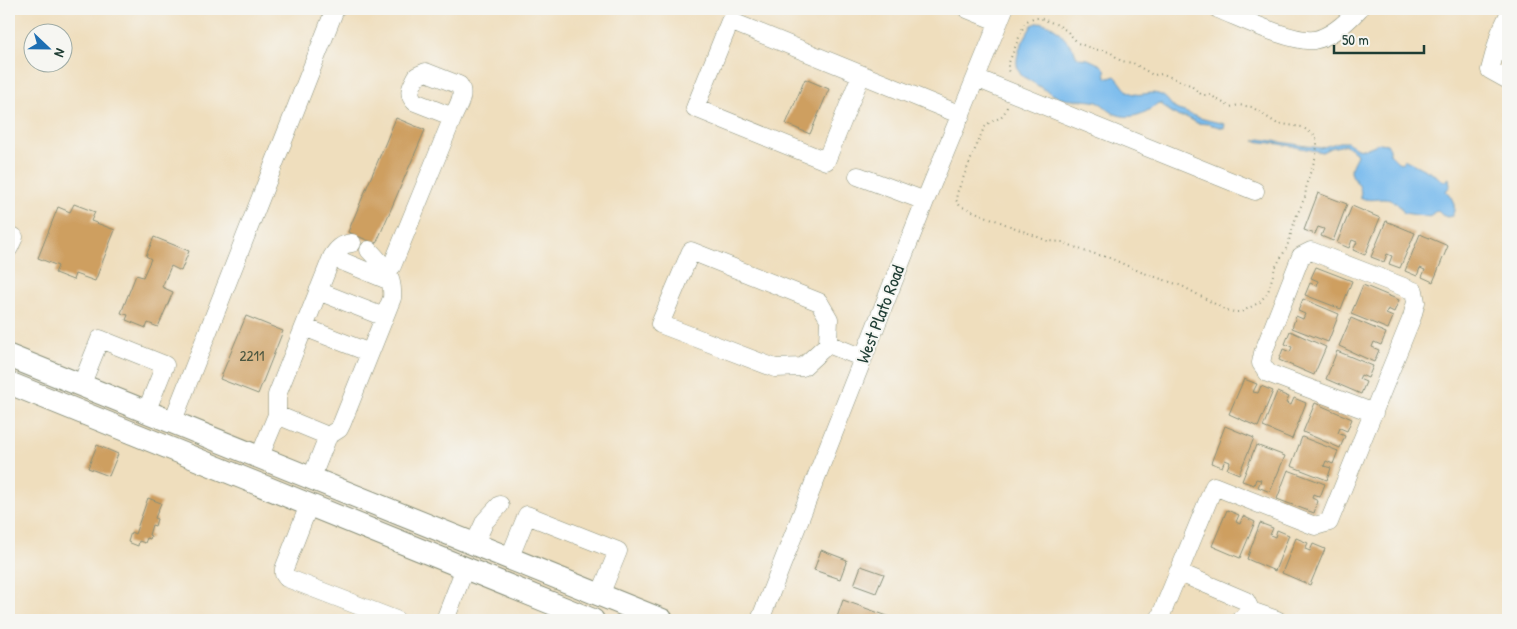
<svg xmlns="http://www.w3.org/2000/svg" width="1517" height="629" viewBox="0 0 1517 629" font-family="'Patrick Hand',sans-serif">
  <rect width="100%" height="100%" fill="#f6f6f2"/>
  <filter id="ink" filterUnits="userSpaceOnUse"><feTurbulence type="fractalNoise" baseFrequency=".02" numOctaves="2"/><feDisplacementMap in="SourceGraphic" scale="10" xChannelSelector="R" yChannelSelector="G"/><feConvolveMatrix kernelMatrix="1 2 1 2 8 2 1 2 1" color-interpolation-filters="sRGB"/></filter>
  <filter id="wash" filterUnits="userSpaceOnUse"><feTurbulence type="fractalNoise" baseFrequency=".0096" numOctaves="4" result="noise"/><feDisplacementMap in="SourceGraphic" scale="20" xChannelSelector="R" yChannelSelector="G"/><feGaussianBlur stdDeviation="1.12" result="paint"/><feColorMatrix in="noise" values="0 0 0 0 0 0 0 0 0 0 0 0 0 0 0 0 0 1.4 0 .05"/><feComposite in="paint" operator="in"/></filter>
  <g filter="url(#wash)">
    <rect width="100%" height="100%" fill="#efdebd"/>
    <path fill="#77baed" stroke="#4b7c90" d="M1040 22 1051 26 1057 30 1074 49 1076 56 1079 58 1088 59 1101 65 1105 69 1106 77 1109 78 1115 76C1121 81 1123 89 1131 93 1140 97 1149 91 1158 94 1167 96 1169 104 1176 109 1179 111 1184 111 1187 113 1200 119 1212 121 1225 124L1224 128 1208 124 1197 123 1186 117H1179L1165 108 1162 104 1158 103C1146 114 1129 121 1113 113 1107 110 1104 104 1097 102 1086 99 1074 101 1063 99 1053 96 1033 82 1022 76 1009 61 1024 40 1032 25Z
      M1260 139 1320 148 1340 142H1347L1357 148 1365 149 1380 143 1387 144 1390 148V154L1398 162 1402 163 1404 159 1437 176 1442 181H1445L1449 178 1450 186 1446 191C1453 198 1457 207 1452 216L1447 217 1442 215 1438 211 1434 212 1430 217 1404 213C1402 210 1399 205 1396 203 1385 194 1371 204 1360 197 1364 185 1352 181 1351 171 1351 165 1355 160 1357 155L1356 152 1345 145 1330 148 1322 152 1280 144 1254 141Z"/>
    <g id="blocks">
      <path fill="#ce9f61" d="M805 79 829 89 810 134 786 124Z
        M396 118 425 130 376 244 348 232Z
        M1318 193 1347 204 1333 241 1321 236 1324 229 1318 227 1315 234 1304 230Z
        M74 204 95 212 91 221 115 230 95 281 75 274 73 280 55 273 58 266 38 258 58 207 70 212Z
        M1352 206 1380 218 1365 255 1353 250 1357 242 1352 240 1349 248 1337 243Z
        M1386 221 1415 233 1400 268 1389 264 1392 256 1387 254 1384 262 1371 257Z
        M1420 234 1448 246 1433 282 1422 277 1425 270 1420 268 1417 276 1405 271Z
        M154 237 189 251 181 271 171 266 162 287 173 292 158 327 148 323 146 328 126 320 128 315 121 313 136 275 143 277 151 259 146 256Z
        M1316 267 1352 281 1341 309 1305 295 1310 283 1317 286 1318 281 1311 278Z
        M1363 285 1399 300 1394 312 1388 309 1386 314 1393 317 1388 329 1351 314Z
        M1303 299 1339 314 1328 342 1292 328 1296 316 1303 319 1305 314 1298 311Z
        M246 316 283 331 258 394 220 379Z
        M1351 318 1386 333 1381 345 1374 342 1372 347 1379 350 1374 362 1339 346Z
        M1290 331 1326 347 1314 375 1279 360 1283 349 1290 352 1292 347 1285 344Z
        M1337 351 1373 366 1368 378 1361 375 1359 379 1366 382 1361 394 1326 379Z
        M1244 379 1257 384 1253 392 1258 393 1261 386 1273 391 1258 427 1229 414Z
        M1277 392 1289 397 1286 403 1291 405 1294 398 1306 403 1292 439 1263 427Z
        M1315 403 1352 419 1347 431 1340 428 1338 433 1345 436 1340 448 1303 432Z
        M1225 426 1254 438 1239 474 1227 469 1230 462 1225 460 1222 467 1211 463Z
        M1302 437 1338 451 1333 464 1326 461 1324 466 1331 468 1327 480 1291 466Z
        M97 445 118 454 109 476 88 468Z
        M1256 445 1285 456 1270 492 1258 487 1261 480 1256 479 1254 485 1242 481Z
        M1288 470 1325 484 1320 497 1313 494 1312 498 1318 501 1314 513 1277 499Z
        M148 498 161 503 155 518 157 519 155 526 152 525 149 535 151 536 150 539 147 538 145 543 139 541 138 546 128 542 131 532 135 534Z
        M1227 510 1239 515 1236 522 1240 524 1243 516 1255 522 1240 558 1212 546Z
        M1260 523 1273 528 1270 535 1275 537 1277 530 1289 535 1275 571 1247 559Z
        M1296 538 1308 543 1305 549 1310 551 1313 544 1325 549 1310 585 1282 573Z
        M821 550 847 560 840 579 814 570Z
        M861 566 884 574 876 593 854 585Z
        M843 600 893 618 892 620H836Z"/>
    </g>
  </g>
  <g filter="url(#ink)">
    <use href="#blocks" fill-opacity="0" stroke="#878e78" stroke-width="1"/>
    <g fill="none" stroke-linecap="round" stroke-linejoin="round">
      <defs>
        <path id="minor" d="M967 9 999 22
          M1218 9C1241 18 1292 43 1314 40 1331 37 1348 21 1359 9
          M1508 16 1500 33 1490 70 1508 80
          M861 75 826 161 695 108 730 21 961 115
          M976 78 1255 191
          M858 176 925 201
          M9 248 14 237
          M332 257 385 279 390 278
          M387 270 392 266 453 117C457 107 466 95 459 85L426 72 417 76C412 86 406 93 415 102L453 117
          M318 291 384 317
          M304 327 370 353
          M828 344 829 319 819 302 691 251 660 324 775 368 803 367 828 344 863 358
          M81 386 100 339 165 365 146 412
          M277 415 328 436
          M172 423 335 9
          M259 458 277 415V395L332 257C337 249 342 244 352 243
          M311 479 328 436 339 429 342 423 392 298C394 276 383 265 369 250
          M309 505 284 569V574L287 578 396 620
          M474 545 485 521 500 505
          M509 559 527 515 618 551 600 595
          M1178 572 1246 601 1251 611 1240 620
          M1251 611 1277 620
          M445 620 465 568
          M760 620 925 201 1004 9
          M1159 620 1214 486 1315 526 1329 522 1412 317 1416 302 1414 291 1311 251 1301 256 1263 353 1261 363 1268 373 1374 413"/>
        <path id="major" d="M9 356 662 620
          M9 383 593 620"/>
      </defs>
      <use href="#minor" stroke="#878e78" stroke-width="19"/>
      <use href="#major" stroke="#878e78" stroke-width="24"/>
      <path stroke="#878e78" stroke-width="2" stroke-dasharray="1 4" stroke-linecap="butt" d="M1007 107C1001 124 991 116 983 130L957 193 956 200 960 206 1048 241 1063 242 1084 251 1110 258 1141 272 1182 286 1226 310 1234 312H1241L1249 308 1260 302 1268 292 1275 268 1287 247 1296 217 1305 197 1307 182 1316 156 1317 144 1316 138 1313 134 1302 127 1276 123 1252 107 1239 105 1230 107 1210 95H1202L1190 85 1163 74 1153 75 1133 63 1121 61 1110 52 1093 49 1078 43 1067 31 1058 25 1040 18H1033L1027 21 1024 25 1008 65V70L1010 75"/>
      <use href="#minor" stroke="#fff" stroke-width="18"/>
      <use href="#major" stroke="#fff" stroke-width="22"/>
    </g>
  </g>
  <g text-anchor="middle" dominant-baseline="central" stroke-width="4" stroke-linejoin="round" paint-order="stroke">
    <g font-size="15" fill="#4b563f">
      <text x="252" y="355">2211</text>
    </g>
    <g font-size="18" fill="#1f3d34" stroke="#f6f6f2">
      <text transform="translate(880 314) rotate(-69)">West Plato Road</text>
    </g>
  </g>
  <rect width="1517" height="629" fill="none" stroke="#f6f6f2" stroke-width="30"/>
  <g transform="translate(48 48) rotate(112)"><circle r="24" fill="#f6f6f2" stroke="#a0aca6"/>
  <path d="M0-4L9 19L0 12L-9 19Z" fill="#1f6fb2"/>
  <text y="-8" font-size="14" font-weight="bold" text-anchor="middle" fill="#1f3d34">N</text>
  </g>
  <path d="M1334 45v8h90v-8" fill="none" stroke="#1f3d34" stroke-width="2.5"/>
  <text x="1342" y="45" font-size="15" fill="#1f3d34" stroke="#f6f6f2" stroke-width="4" paint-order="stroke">50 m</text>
</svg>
